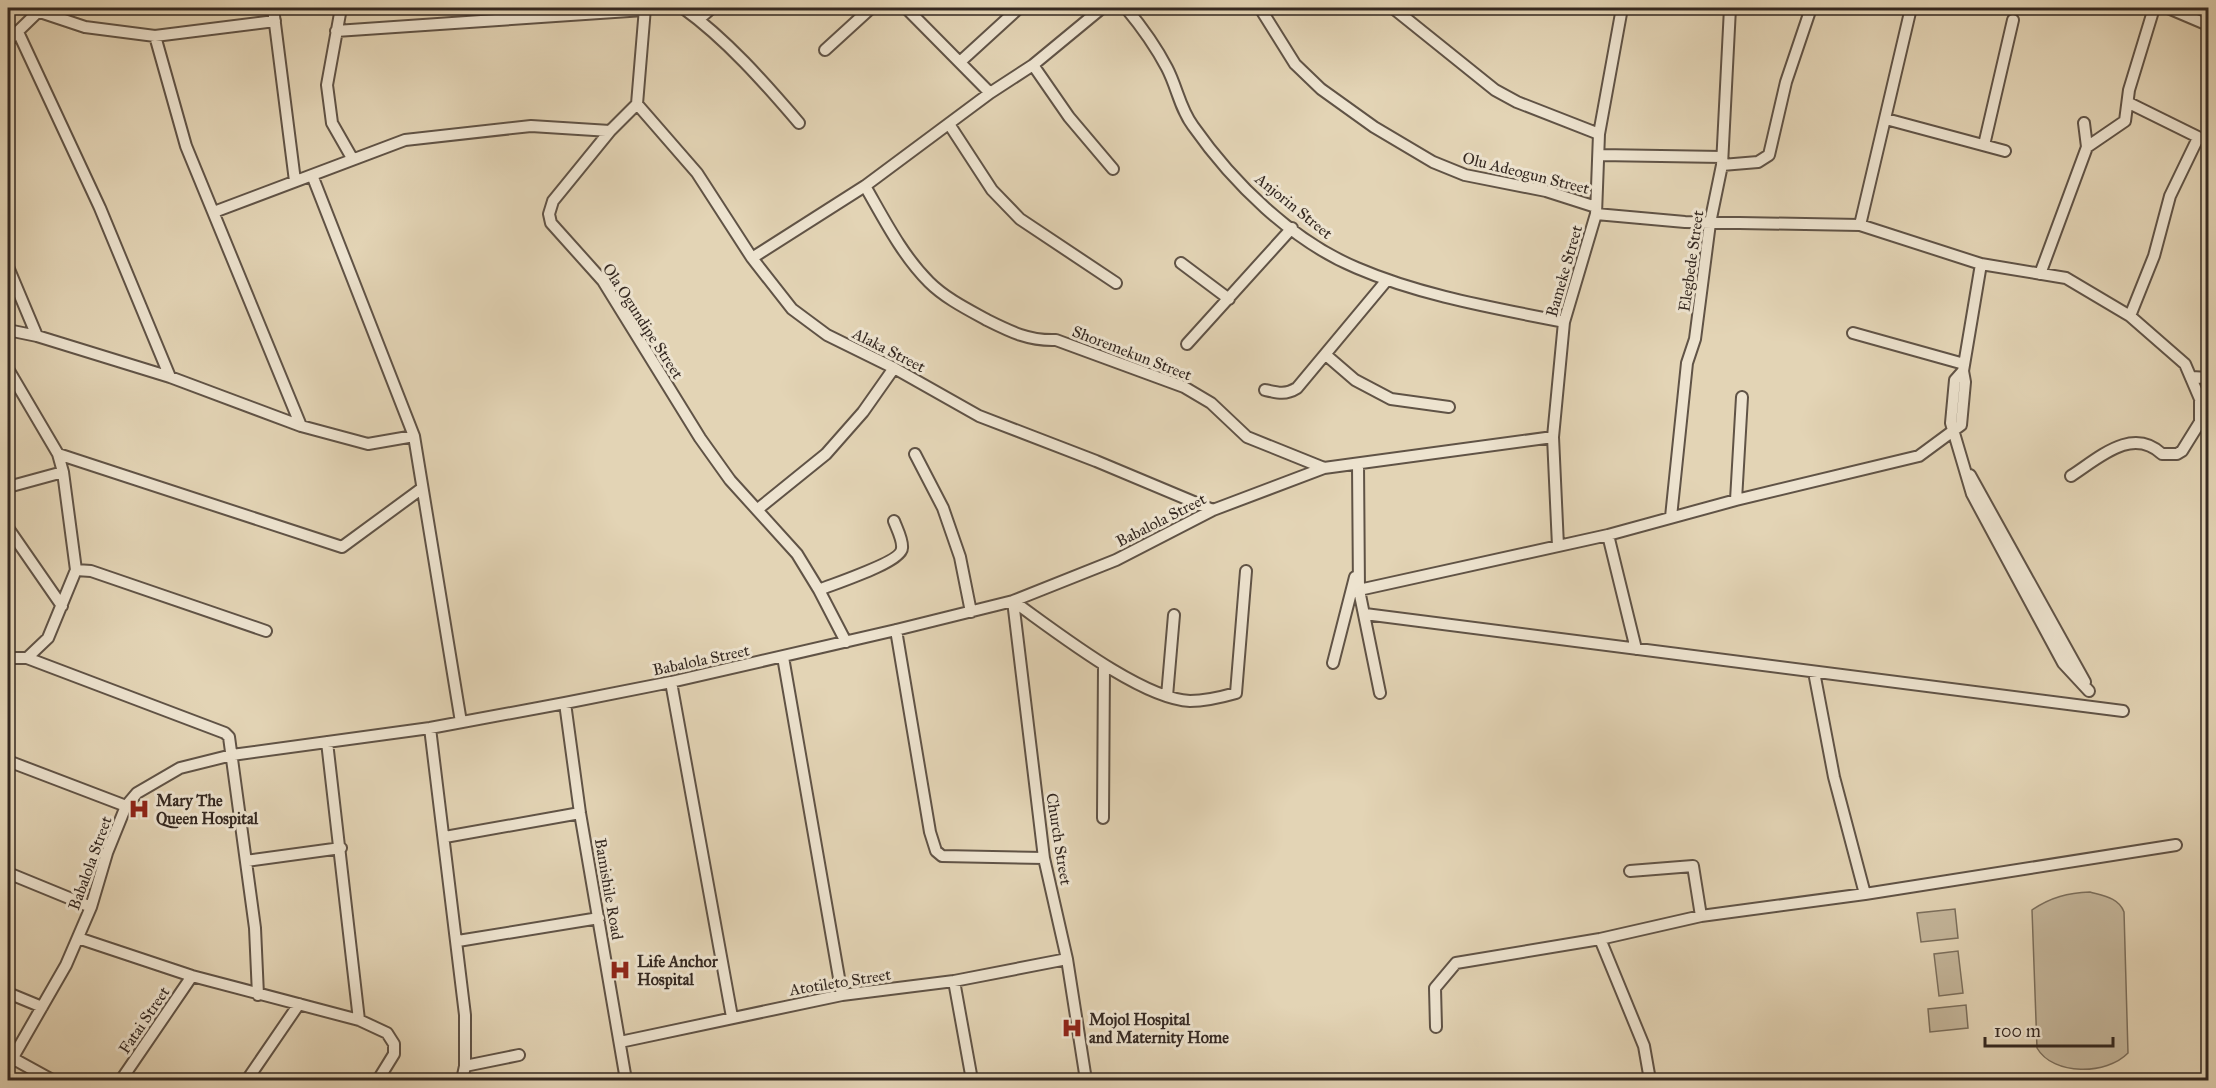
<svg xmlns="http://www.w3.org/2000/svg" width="2216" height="1088" viewBox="0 0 2216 1088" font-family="'IM FELL Great Primer',serif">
  <rect width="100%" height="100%" fill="#e3d4b5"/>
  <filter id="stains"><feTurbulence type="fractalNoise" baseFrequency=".00333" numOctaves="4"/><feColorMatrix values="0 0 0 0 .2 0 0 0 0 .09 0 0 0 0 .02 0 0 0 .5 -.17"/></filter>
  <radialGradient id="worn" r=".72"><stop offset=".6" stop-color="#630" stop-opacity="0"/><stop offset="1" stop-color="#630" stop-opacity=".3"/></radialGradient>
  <path fill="#c5b79c" stroke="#7c705e" stroke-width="1.5" d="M2090 892C2104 896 2119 898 2124 912L2128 1053C2107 1075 2053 1076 2037 1048L2032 910C2051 897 2068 893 2090 892Z
    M1955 909 1958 938 1921 942 1917 913Z
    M1958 951 1963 993 1939 996 1934 954Z
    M1966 1005 1968 1028 1930 1032 1928 1009Z"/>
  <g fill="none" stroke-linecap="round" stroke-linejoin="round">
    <defs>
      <path id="minor" d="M21 8H22
        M273 8 295 181
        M341 8 327 85 332 123 352 158
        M645 8 637 104 610 131 553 201 549 214 551 223 603 281 700 438 730 480 797 554 819 590 846 642
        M683 8C726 39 764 82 799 123
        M906 8 990 93
        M1126 8C1141 26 1156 47 1167 68 1177 87 1180 109 1193 126 1233 183 1292 241 1357 268 1422 296 1495 308 1564 322
        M1260 8 1295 64 1321 89 1374 127 1433 162 1465 175 1546 191 1596 207
        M1393 8 1495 90 1517 102 1599 134
        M2168 8 2208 25
        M37 11 85 27 155 36 275 21
        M699 19 712 8
        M336 31 644 10
        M18 32 100 208 170 377
        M155 36 186 146 301 426
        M8 41 42 8
        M825 50 871 8
        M961 61 1019 8
        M1033 65 1069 117 1113 169
        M2129 103 2208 142
        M637 104 697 173 752 258 792 309 827 335 894 368 979 416 1096 461 1213 510
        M1886 119 2005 151
        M949 124 992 190 1020 219 1116 283
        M1984 145 2013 20
        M2087 147 2125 121 2129 90 2154 8
        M1600 155 1722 157
        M1722 165 1758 162 1769 155 1786 82 1811 8
        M312 175 414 436 461 722
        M865 186C884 219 902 255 929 282 945 298 967 309 987 320 1011 332 1029 341 1056 340L1184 387 1211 403 1247 437 1324 468
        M214 212 405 140 531 126 610 131
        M1596 214 1685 222 1860 225 1981 264 2066 278 2130 316 2185 364 2200 399V422L2182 451 2177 454H2162C2132 426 2099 458 2071 476
        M1860 225 1911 8
        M752 258 865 186 990 93 1033 65 1102 8
        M1181 263 1229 299
        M8 267 37 336
        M2040 274 2087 147 2084 123
        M2130 316 2154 256 2170 196 2198 138
        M8 330 37 336 170 377 301 426 368 444 414 436
        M1853 333 1964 364
        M1187 344 1292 228
        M1326 355 1355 380 1391 399 1449 407
        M8 369 58 454 63 472 76 570 48 638 27 658H8
        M1963 371 1955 380 1951 423 1972 494 2063 663 2089 691
        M2192 377 2208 378
        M1265 390C1278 393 1286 395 1297 388L1387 280
        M58 454 342 547 421 489
        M915 454 943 508 960 557 971 612
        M1358 464 1359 590 1380 693
        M1970 475 2085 682
        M8 487 63 472
        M1736 500 1742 397
        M758 509 826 454 863 412 894 368
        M1671 517 1687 363 1695 339 1710 223 1722 165 1730 8
        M8 528 62 606
        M1608 535 1636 649
        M1558 546 1553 437 1564 322 1596 214 1599 134 1622 8
        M76 570 91 571 266 631
        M819 590C833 584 902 562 902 548 903 540 897 529 894 521
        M1359 590 1608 535 1736 500 1919 456 1961 425 1965 382 1963 371 1981 264
        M1013 601 1044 858 1067 959 1086 1080
        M1013 601C1054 630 1141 699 1190 701 1205 701 1222 697 1236 693L1246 571
        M1365 614 2123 711
        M896 630 930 832 936 851 942 856 1044 858
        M783 657 842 995
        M27 658 225 733 229 737 255 928 258 995
        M1333 663 1355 577
        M1814 672 1834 777 1865 894
        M671 682 732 1017
        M1167 696 1174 615
        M565 703 580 813 626 1080
        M430 728 465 1015V1066L462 1080
        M327 742 359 1020
        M8 761 126 806
        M1103 818 1104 665
        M445 837 580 813
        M246 861 341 848
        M1630 871 1693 866 1701 916
        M8 873 91 907
        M78 938 192 976 359 1020 387 1033 394 1044V1054L378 1080
        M1600 939 1644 1046 1650 1080
        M458 941 599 918
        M954 981 972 1080
        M8 993 42 1007
        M1436 1027 1435 988 1456 963 1600 939 1701 916 1865 894 2176 845
        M620 1042 842 995 954 981 1067 959
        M12 1058 52 1080
        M8 1066 66 965 91 907 107 853 126 806 137 793 180 768 232 755 430 728 565 703 671 682 896 630 1013 601 1116 560 1213 510 1324 468 1553 437
        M465 1066 519 1055
        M121 1080 192 976
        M247 1080 299 1004"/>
    </defs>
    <use href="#minor" stroke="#605346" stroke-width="14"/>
    <use href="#minor" stroke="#ede3cf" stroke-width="10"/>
  </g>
  <defs>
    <symbol id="hospital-bare" viewBox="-9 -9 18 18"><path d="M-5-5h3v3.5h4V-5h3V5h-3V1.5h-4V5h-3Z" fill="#8f2418" stroke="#ede3cf" stroke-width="2.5" paint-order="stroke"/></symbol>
  </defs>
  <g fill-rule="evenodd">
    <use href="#hospital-bare" x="124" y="794" width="30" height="30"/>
    <use href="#hospital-bare" x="605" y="955" width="30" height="30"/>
    <use href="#hospital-bare" x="1057" y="1013" width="30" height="30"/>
  </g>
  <g text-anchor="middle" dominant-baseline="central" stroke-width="6" stroke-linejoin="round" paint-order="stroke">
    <g font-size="16" fill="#342821" stroke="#ede3cf">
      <text transform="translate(1526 173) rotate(14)">Olu Adeogun Street</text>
      <text transform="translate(1294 206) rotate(39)">Anjorin Street</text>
      <text transform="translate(1691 261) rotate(-82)">Elegbede Street</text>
      <text transform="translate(1564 271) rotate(-74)">Bameke Street</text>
      <text transform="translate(643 321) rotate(57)">Ola Ogundipe Street</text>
      <text transform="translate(889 350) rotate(27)">Alaka Street</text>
      <text transform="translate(1132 353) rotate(21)">Shoremekun Street</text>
      <text transform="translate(1161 520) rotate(-27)">Babalola Street</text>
      <text transform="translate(701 660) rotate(-12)">Babalola Street</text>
      <text transform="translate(1059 839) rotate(81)">Church Street</text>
      <text transform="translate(90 863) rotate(-70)">Babalola Street</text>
      <text transform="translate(609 889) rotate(80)">Bamishile Road</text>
      <text transform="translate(840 982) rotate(-9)">Atotileto Street</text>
      <text transform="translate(144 1020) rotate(-56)">Fatai Street</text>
    </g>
    <g font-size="16" font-weight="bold" fill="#342821" stroke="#ede3cf" text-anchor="start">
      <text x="156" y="800">Mary The<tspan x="156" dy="18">Queen Hospital</tspan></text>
      <text x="637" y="961">Life Anchor<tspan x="637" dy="18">Hospital</tspan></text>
      <text x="1089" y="1019">Mojol Hospital<tspan x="1089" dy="18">and Maternity Home</tspan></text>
    </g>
  </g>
  <rect width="2216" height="1088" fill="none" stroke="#e3d4b5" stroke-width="30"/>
  <rect x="9" y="9" width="2198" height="1070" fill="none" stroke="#342821" stroke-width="3"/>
  <rect x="15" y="15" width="2186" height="1058" fill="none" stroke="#342821" stroke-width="1.5"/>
  <path d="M1985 1037v9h128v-9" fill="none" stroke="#342821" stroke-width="3"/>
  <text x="1994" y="1037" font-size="18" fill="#342821" stroke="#ede3cf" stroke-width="4.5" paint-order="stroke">100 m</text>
  <rect width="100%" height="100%" filter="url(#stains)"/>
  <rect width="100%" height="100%" fill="url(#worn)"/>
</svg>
